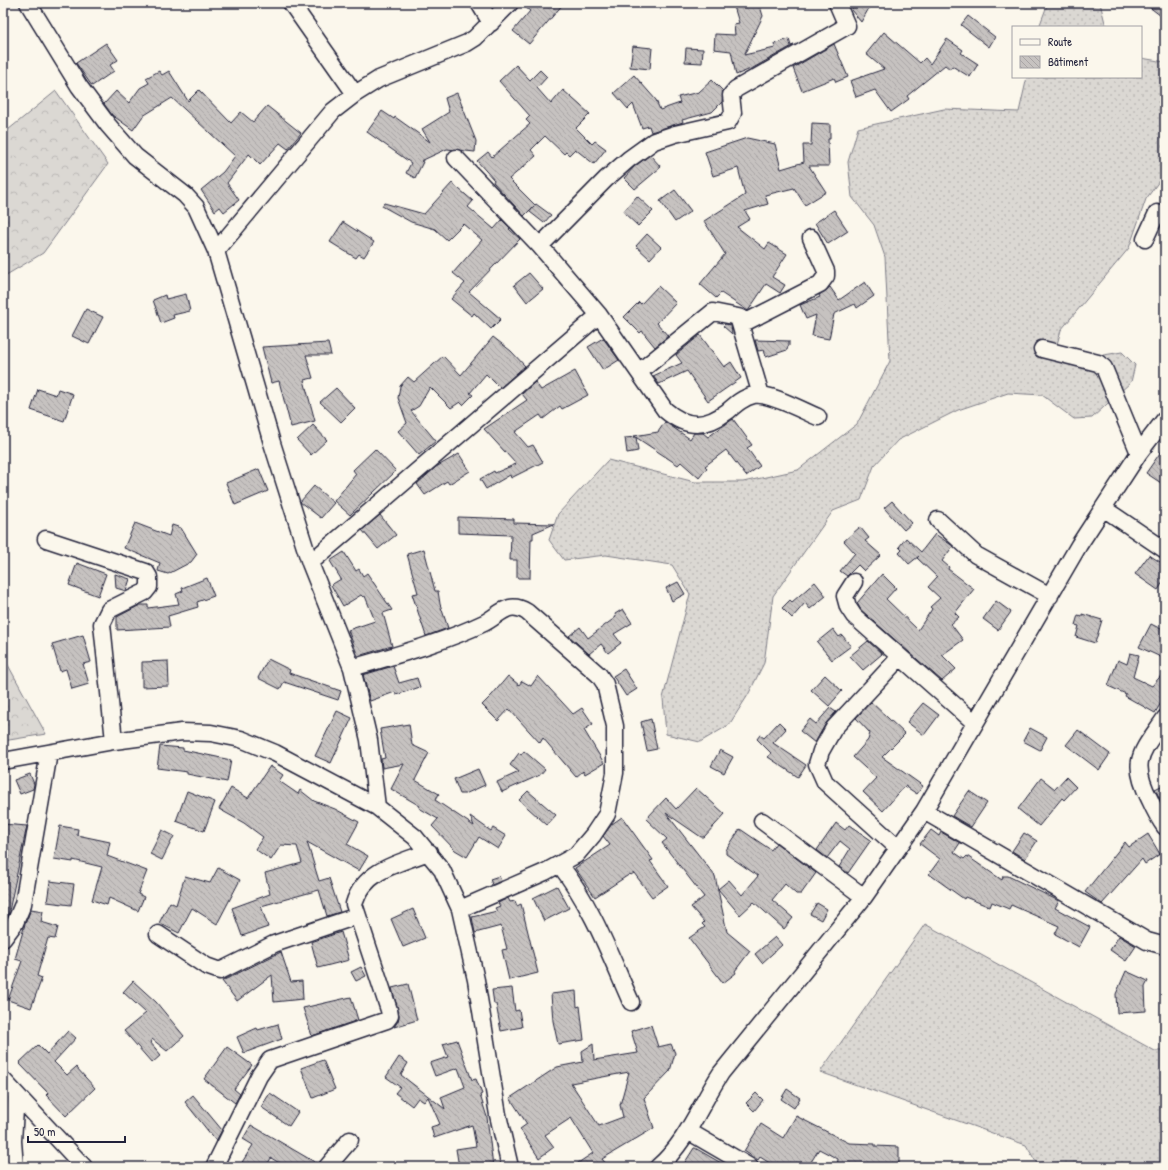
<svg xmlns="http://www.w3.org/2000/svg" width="1168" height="1170" viewBox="0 0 1168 1170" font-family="'Patrick Hand',sans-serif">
  <defs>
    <pattern id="grass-dots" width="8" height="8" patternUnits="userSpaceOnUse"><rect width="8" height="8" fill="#dbd8d3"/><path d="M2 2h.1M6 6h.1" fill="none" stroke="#bcb9b6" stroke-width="1.8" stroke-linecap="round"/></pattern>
    <pattern id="forest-crowns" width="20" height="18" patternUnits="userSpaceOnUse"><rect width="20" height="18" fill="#dbd8d3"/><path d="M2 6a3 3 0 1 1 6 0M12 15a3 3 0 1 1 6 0" fill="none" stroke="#bcb9b6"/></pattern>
    <pattern id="building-back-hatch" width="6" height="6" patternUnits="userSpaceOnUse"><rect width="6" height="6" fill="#c6c2c0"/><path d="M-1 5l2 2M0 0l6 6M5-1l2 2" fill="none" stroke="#aaa6a6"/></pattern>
  </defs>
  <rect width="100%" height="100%" fill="#fbf7ec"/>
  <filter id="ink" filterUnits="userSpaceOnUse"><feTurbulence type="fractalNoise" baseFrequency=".025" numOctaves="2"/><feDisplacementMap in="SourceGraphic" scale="8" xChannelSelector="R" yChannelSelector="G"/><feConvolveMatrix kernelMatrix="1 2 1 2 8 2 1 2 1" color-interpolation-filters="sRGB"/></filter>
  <g filter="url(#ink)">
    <path fill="url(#grass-dots)" stroke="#7e7d87" d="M1048 3H1100L1106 27H1039Z
      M1141 58 1165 62V173L1146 199 1129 248 1061 330 1056 348 1067 361 1122 352 1135 365 1131 382 1092 418 1074 419 1042 395 1008 393 958 410 898 440 874 466 861 500 833 511 773 596 764 663 748 695 729 725 700 742 666 734 663 698 690 594 672 565 606 555 564 560 549 540 558 514 608 460 695 482H743L798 470 857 424 890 361 885 257 874 225 852 197 848 162 858 128 944 109 1019 112 1027 77H1141Z
      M925 924 1155 1051H1165V1167H1039L1026 1145 820 1072Z"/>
    <path fill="url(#forest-crowns)" stroke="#7e7d87" d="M56 91 108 164 43 253 3 277V134Z
      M3 656 46 734 3 741Z"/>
    <path fill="url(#building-back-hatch)" stroke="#22223b" fill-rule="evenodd" d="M520 3H564L529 44 513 31 530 11Z
      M733 3H759L763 16 744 55 775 48 774 44 789 39 791 46 794 45 753 68 736 75 731 51 714 49 715 34 735 35 734 24 739 23Z
      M857 3H872L861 22 851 10Z
      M1144 3H1165V19Z
      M968 16 995 37 989 47 961 25Z
      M884 32 920 63 925 58 930 64 947 39 963 50 961 53 978 64 970 77 952 66 950 69 945 65 907 96 909 99 891 112 875 90 856 97 850 81 884 69 866 54Z
      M106 43 118 60 110 65 114 71 92 86 76 63Z
      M834 44 848 77 836 82 834 78 802 91 793 68Z
      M633 46 652 48 650 69 630 67Z
      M686 48 703 49 702 63 685 62Z
      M516 65 530 80 540 70 547 77 537 88 551 104 563 90 590 114 576 128 592 144 595 141 606 149 594 164 575 149 569 155 566 152 564 154 545 136 531 150 536 156 509 179 535 205 536 204 551 215 544 223 530 212 534 206 524 216 493 182 494 180 477 161 488 152 492 157 530 124 526 120 530 116 499 81Z
      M159 71 162 75 169 71 188 101 199 90 231 123 241 112 253 122 267 106 301 133 288 149 280 143 260 165 249 154 227 183 239 200 224 212 220 207 215 211 201 190 223 172 235 156 172 98 143 116 133 130 112 115 104 104 116 91 129 103 140 88 149 83 146 78Z
      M634 75 656 100 660 110 680 103 678 97 699 92 712 80 723 91 722 102 712 112 682 120 683 122 651 132 649 126 642 128 633 104 628 109 614 93Z
      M457 93 476 141 475 152 447 149 421 161 423 162 415 178 406 173 411 163 367 132 382 111 394 119 395 117 430 142 422 129 449 112 445 98Z
      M812 123 830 124V139H828L829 166H809L826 192 805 205 794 188 765 195 768 204 745 211 750 219 737 227 765 249 769 243 787 254 772 277 785 285 780 293 766 284 748 311 721 293 716 298 700 284 725 254 704 221 745 195 738 168 713 176 705 152 747 138 775 144 781 169 804 162 803 145H811Z
      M650 155 661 167 635 189 624 178 635 166Z
      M452 183 473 201 468 207 494 229 502 220 510 228 509 229 520 239 469 292 501 319 491 329 474 313 472 316 451 299 465 283 453 273 482 240 463 224 447 240 435 229 411 222 382 206 384 203 424 214Z
      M675 190 691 211 675 222 660 201Z
      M637 196 653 211 638 226 623 212Z
      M834 210 848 231 828 244 815 223Z
      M343 222 374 242 364 257 359 254 356 258 330 242Z
      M647 234 661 247 650 259 636 246Z
      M529 273 543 289 527 302 514 285Z
      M865 282 874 296 857 308 855 304 834 314 829 339 812 336 816 315 806 319 800 305 820 297 819 295 830 287 839 300Z
      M658 286 676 303 657 323 668 336 655 347 642 331 640 333 624 317 639 302 641 304Z
      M186 294 190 311 173 315 174 318 161 323 153 300 165 295 166 299Z
      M86 309 103 317 89 344 72 336Z
      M725 324 731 325 732 334 723 326Z
      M700 335 724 367 731 362 741 378 708 401 687 371 659 384 653 376 682 363 676 355Z
      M493 337 511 351 525 366 500 388 486 374 470 393 473 395 463 405 460 402 451 408 430 387 419 406 411 411 436 441 419 455 398 431 407 423 398 398 400 386 408 377 414 382 443 356 461 375Z
      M603 338 619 360 603 370 588 347Z
      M755 340 789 341V346H788L787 350 766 357 764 350 758 351Z
      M328 343 331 355H306L313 378 304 380 315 421 291 427 279 381 271 383 262 347Z
      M575 371 588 395 562 409 560 406 543 419 540 415 515 432 528 447 533 445 543 462 511 478 510 475 486 489 480 479 494 471 495 473 516 464 484 429 527 400 522 394 535 382 541 390Z
      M336 388 355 408 341 422 320 402Z
      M38 389 56 395 58 389 73 394 64 421 31 410Z
      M733 419 752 445 747 448 760 466 746 476 726 450 705 466 707 468 699 478 681 462 678 465 634 436 658 432 665 422 690 439 694 433H703L708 437Z
      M313 425 327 440 311 455 297 440Z
      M636 437 638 451 627 453 625 438Z
      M1165 446V478L1161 483 1146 473Z
      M375 449 396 471 350 515 334 501 356 474 353 470Z
      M459 454 470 471 449 484 447 481 425 495 417 484 436 467Z
      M259 469 268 491 235 505 226 483Z
      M314 486 334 503 321 518 300 502Z
      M892 501 912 523 904 530 884 508Z
      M380 515 396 535 378 549 362 530Z
      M458 517 514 519V523L554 524 533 533V539H531L530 578H517V560H510L511 535 458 533Z
      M135 523 169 536 172 525 181 528 197 554 191 562 168 574 158 571 160 563 124 548Z
      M860 527 869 538 865 541 881 555 864 571 858 565 847 576 840 571 855 553 844 541Z
      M935 534 953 546 942 561 949 567 948 569 974 589 955 613 959 617 951 624 963 640 942 655 956 669 942 681 861 610 857 603 882 574 896 588 886 599 918 630 932 609 930 607 940 598 928 587 937 577 917 558 919 556 909 564 899 553 902 550 899 547 906 538 921 552Z
      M424 549 435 591H438L440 604 448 628 426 636 412 594 418 593 407 554Z
      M344 552 356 571 359 569 363 576 367 573 392 610 383 613 392 646 358 656 357 654 348 630 375 621 365 596 363 597 361 595 343 606 331 585 341 579 330 561Z
      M1149 555 1165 565V579L1158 590 1135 574Z
      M77 563 106 574 98 596 69 585Z
      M115 574 130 579 126 591 116 588Z
      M207 578 214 596 197 602 198 607 168 616 170 627 117 630V617L140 605H148V608L179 604 176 594 183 591 182 588Z
      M678 582 685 594 672 601 666 588Z
      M815 582 826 596 810 609 805 603 792 618 782 608 790 600 792 602Z
      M996 601 1011 612 998 630 983 619Z
      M623 609 632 623 614 634 621 643 608 653 601 644 589 654 569 636 580 627 588 638 616 617 615 614Z
      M1082 614 1102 620 1095 643 1076 637 1079 626 1075 625 1078 615 1082 616Z
      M1151 624 1165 631V659L1139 647Z
      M833 629 839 637 842 635 851 646 832 660 817 642Z
      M83 635 91 662 83 664 89 684 72 689 66 669 60 671 52 644Z
      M868 641 882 654 863 670 850 656Z
      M1130 653 1139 655 1133 677 1152 686 1165 671V696L1155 713 1125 696 1126 694 1108 686 1118 660 1127 664Z
      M268 659 290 670 289 673 341 691 338 700 284 682 280 689 258 678Z
      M168 661 169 686 142 687V662Z
      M393 666 399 683 417 678 420 687 396 695 395 692 370 701 363 675Z
      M624 669 637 689 626 696 613 676Z
      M825 675 842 691 829 706 811 690Z
      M508 676 519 685 522 681 531 686 538 676 573 714 582 708 593 724 584 730 604 763 585 774 583 771 576 777 543 738 540 743 509 709 498 721 482 705 492 695Z
      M871 702 905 734 882 757 923 786 917 794 905 786 883 811 863 792 876 778 853 757 868 740 870 733 856 718Z
      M923 703 939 715 924 735 907 722Z
      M830 708 836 712 826 723 815 743 800 731 810 719 816 724Z
      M337 711 352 718 331 763 315 756Z
      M651 719 657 749 647 751 641 722Z
      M779 722 786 729 773 743 806 765 798 777 768 757 771 753 757 739 760 735 764 738Z
      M409 724 412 745 429 753 415 780 439 794 435 800 474 826 470 816 491 831 493 828 506 836 498 849 479 837 467 857 455 850 432 826 438 819 419 808 420 806 391 789 404 764 382 768 381 759 385 758 380 729Z
      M1030 728 1047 737 1040 750 1023 741Z
      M1078 730 1110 754 1099 770 1066 745Z
      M160 746 183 748V750L231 760 227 782 187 774V772L157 768Z
      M720 750 733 757 724 773 711 766Z
      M524 751 545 769 540 775 502 792 497 782 519 772 510 765 519 753 521 755Z
      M270 766 283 775 279 781 298 794 300 790 314 801 335 809 359 822 347 844 368 856 359 871 307 842 319 881 329 878 340 912 327 916 319 890 261 906 268 927 242 936 232 908 270 894 265 873 302 863 297 846 281 845 271 860 255 849 263 837 244 823 219 809 231 788 248 798Z
      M478 769 485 785 465 794H460L454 779Z
      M30 774 34 784 33 789 20 794 14 780Z
      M1066 777 1076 787 1064 800 1062 798 1039 826 1018 809 1041 778 1055 789Z
      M1165 784V809L1155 789Z
      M696 788 725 814 704 837H701L666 813 715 876 727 932 750 951 735 971 736 973 723 983 689 938 705 927 702 924 704 922 691 907 704 897 662 843 667 839 646 819 666 798 676 809Z
      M187 791 215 802 204 831 176 821Z
      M528 791 556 815 547 825 519 800Z
      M969 791 987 803 971 827 952 816Z
      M622 817 653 860 650 861 668 886 652 897 634 873 631 875 630 874 595 897 575 868 610 845 603 836 612 824Z
      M836 823 845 830 849 825 871 840 848 873 839 867 850 849 840 841 827 858 817 850Z
      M3 824 27 826 8 916 3 915Z
      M60 826 78 829 77 835 110 842 107 856 147 871 138 894 144 897 138 911 109 898 107 905 92 900 102 867 73 860V862L54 859Z
      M740 829 771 850 776 843 816 873 801 894H796L785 884 772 900 793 918 784 929 754 902 740 915 718 889 729 880 742 895 758 876 726 854V850Z
      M162 830 174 836 162 860 150 854Z
      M931 830 939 836 941 832 960 843 954 852 964 859 967 856 1002 880 1003 876H1008L1059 901 1055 908 1090 927 1079 947 1055 934 1059 926 1011 905 1009 909 992 902 990 907 965 897 964 899 929 874 940 859 920 844Z
      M1024 833 1037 841 1025 859 1012 851Z
      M1148 834 1160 854 1145 864 1142 859 1102 904 1085 892 1125 842 1129 847Z
      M218 868 240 880 217 924 192 908 179 933 159 923 170 902 176 905 185 876 210 883Z
      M499 876 501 881 492 885 490 879Z
      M50 881 74 884 71 905 47 902Z
      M557 886 569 908 544 921 533 898Z
      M508 898 510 902 515 901 517 906 521 904 538 973 509 980 502 950 507 949 501 926 475 933 472 917 497 911 495 908 500 906 498 903Z
      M817 903 827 909 821 920 810 914Z
      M31 909 43 911 41 922 58 927 55 939 48 938 37 976 42 978 31 1008 8 1000 22 961 15 959 25 924Z
      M413 909 425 938 403 947 391 919Z
      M341 932 349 960 318 968 311 942Z
      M1119 936 1136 946 1126 961 1110 950Z
      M775 937 782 945 762 963 755 954Z
      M281 952 291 982 302 981 303 999 274 1002 272 975 237 1001 222 981Z
      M361 967 366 976 356 981 351 972Z
      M1126 971 1148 981 1145 987 1146 1011 1117 1013 1116 994Z
      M133 981 156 1002 184 1036 167 1051 152 1039 150 1042 161 1055 152 1063 124 1031 146 1013 123 992Z
      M408 984 417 1020 394 1027 398 1021 399 1015 392 988Z
      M512 988 515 1011 519 1010 522 1027 501 1031 496 1004H494L492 990Z
      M576 991 577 1007 580 1006 584 1040 558 1044 553 1021 551 994Z
      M351 997 358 1020 312 1036 303 1008Z
      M278 1024 282 1039 244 1053 237 1037 257 1028 258 1030Z
      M651 1025 658 1047 671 1044 675 1053 670 1071 644 1098 654 1128 602 1159 609 1167H572L593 1153 571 1118 545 1135 554 1147 539 1158 520 1129 527 1124 510 1098 557 1067 583 1062 582 1051 593 1044 594 1060 638 1053 631 1031ZM629 1072 620 1105 623 1117 599 1126 571 1083Z
      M68 1031 76 1038 54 1062 67 1075 76 1067 95 1088 66 1116 46 1095 48 1093 19 1063 38 1045 47 1054Z
      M457 1040 472 1080 476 1079 482 1094 480 1095 487 1117 493 1167H459L456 1149 476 1146 472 1125 434 1138 431 1127 440 1124 428 1097 424 1102 418 1098 412 1106 395 1093 400 1087 386 1077 399 1057 408 1063 401 1075 445 1109 441 1097 465 1087 458 1068 435 1076 430 1063 448 1057 443 1044Z
      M227 1047 252 1065 234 1089 240 1094 235 1103 204 1079Z
      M323 1060 335 1089 313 1098 301 1068Z
      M787 1089 800 1098 794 1108 781 1099Z
      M270 1093 298 1112 289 1126 261 1107Z
      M756 1093 763 1100 754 1111 746 1103Z
      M193 1095 222 1130 216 1141 185 1102Z
      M796 1116 849 1143 875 1144V1146L899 1147V1167H837L838 1159 819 1149 808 1167H776L760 1157 758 1160 744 1151 761 1124 783 1138Z
      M251 1125 318 1164V1167H286L271 1158 266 1167H239L253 1145 243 1139Z
      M694 1148H695L728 1167H682Z"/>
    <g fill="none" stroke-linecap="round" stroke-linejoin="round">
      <defs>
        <path id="minor" d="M28 3 79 86 108 125 135 156 185 195 196 207 216 251 272 443 310 563 352 668 369 740 377 807
          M291 3 355 94
          M479 3 491 23
          M456 158 540 246 599 315 665 410C687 429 706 428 728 411 736 404 744 397 754 395 769 392 803 411 818 417
          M1145 239 1157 213 1165 216
          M540 246 606 179 629 159 654 141 675 134 728 122 733 113 731 95 736 89 847 26 837 3
          M216 251 333 111 355 94 379 79 467 43 475 38 510 3
          M738 317 761 395
          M1042 349 1098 363 1104 368 1139 453
          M639 372 713 312 738 317 748 321 820 284 826 276V271L811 238
          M1103 508 1165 550
          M938 520 976 555 1050 596
          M46 539 146 572 149 577V587L145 592 109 610 102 624 114 741
          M310 563 599 315
          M854 582 845 596 848 607 854 616 975 723
          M352 668C396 655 442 643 484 623 500 615 508 600 527 612L599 675 605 684 615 726V773L607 814 593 835 576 855 545 872 460 909
          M1165 718C1142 752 1129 760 1150 800 1154 809 1159 819 1165 827
          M3 761 114 741 182 732 211 733 241 739 275 753 377 807 415 837 442 870 460 909 476 980 498 1115 510 1167
          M924 811 1147 941 1165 946
          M762 821 864 897
          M898 848 825 782 817 764 821 751 834 728 900 657
          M560 865C592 906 610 955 631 1002
          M158 934 206 966 220 971 274 944 357 916
          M3 939 15 923 23 904 49 753
          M3 1080 84 1167
          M688 1131 750 1167
          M15 1167 13 1141 16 1094
          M214 1167 259 1076 270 1060 387 1020 390 1016 389 1010 354 904C364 870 399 863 429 852
          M327 1167 350 1140
          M658 1167C687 1142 700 1105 721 1073L864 897 924 811 1079 545 1139 453 1165 419"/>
      </defs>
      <use href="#minor" stroke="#22223b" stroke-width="19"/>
      <use href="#minor" stroke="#fbf7ec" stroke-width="16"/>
    </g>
  </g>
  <rect width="1168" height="1170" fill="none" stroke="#fbf7ec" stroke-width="16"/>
  <rect x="8" y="8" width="1152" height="1154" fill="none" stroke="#22223b" stroke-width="1.5" filter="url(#ink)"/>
  <rect x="1012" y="26" width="130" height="52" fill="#fbf7ec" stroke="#a4a2a5"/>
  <rect x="1020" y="39" width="20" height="6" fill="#fbf7ec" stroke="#a4a2a5"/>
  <text x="1048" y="46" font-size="12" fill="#22223b">Route</text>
  <rect x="1020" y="56" width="20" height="12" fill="url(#building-back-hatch)" stroke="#a4a2a5"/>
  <text x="1048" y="66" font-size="12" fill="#22223b">Bâtiment</text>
  <path d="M28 1136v6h97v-6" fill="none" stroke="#22223b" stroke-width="2"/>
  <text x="34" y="1136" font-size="12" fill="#22223b" stroke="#fbf7ec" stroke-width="3" paint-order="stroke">50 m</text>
</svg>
